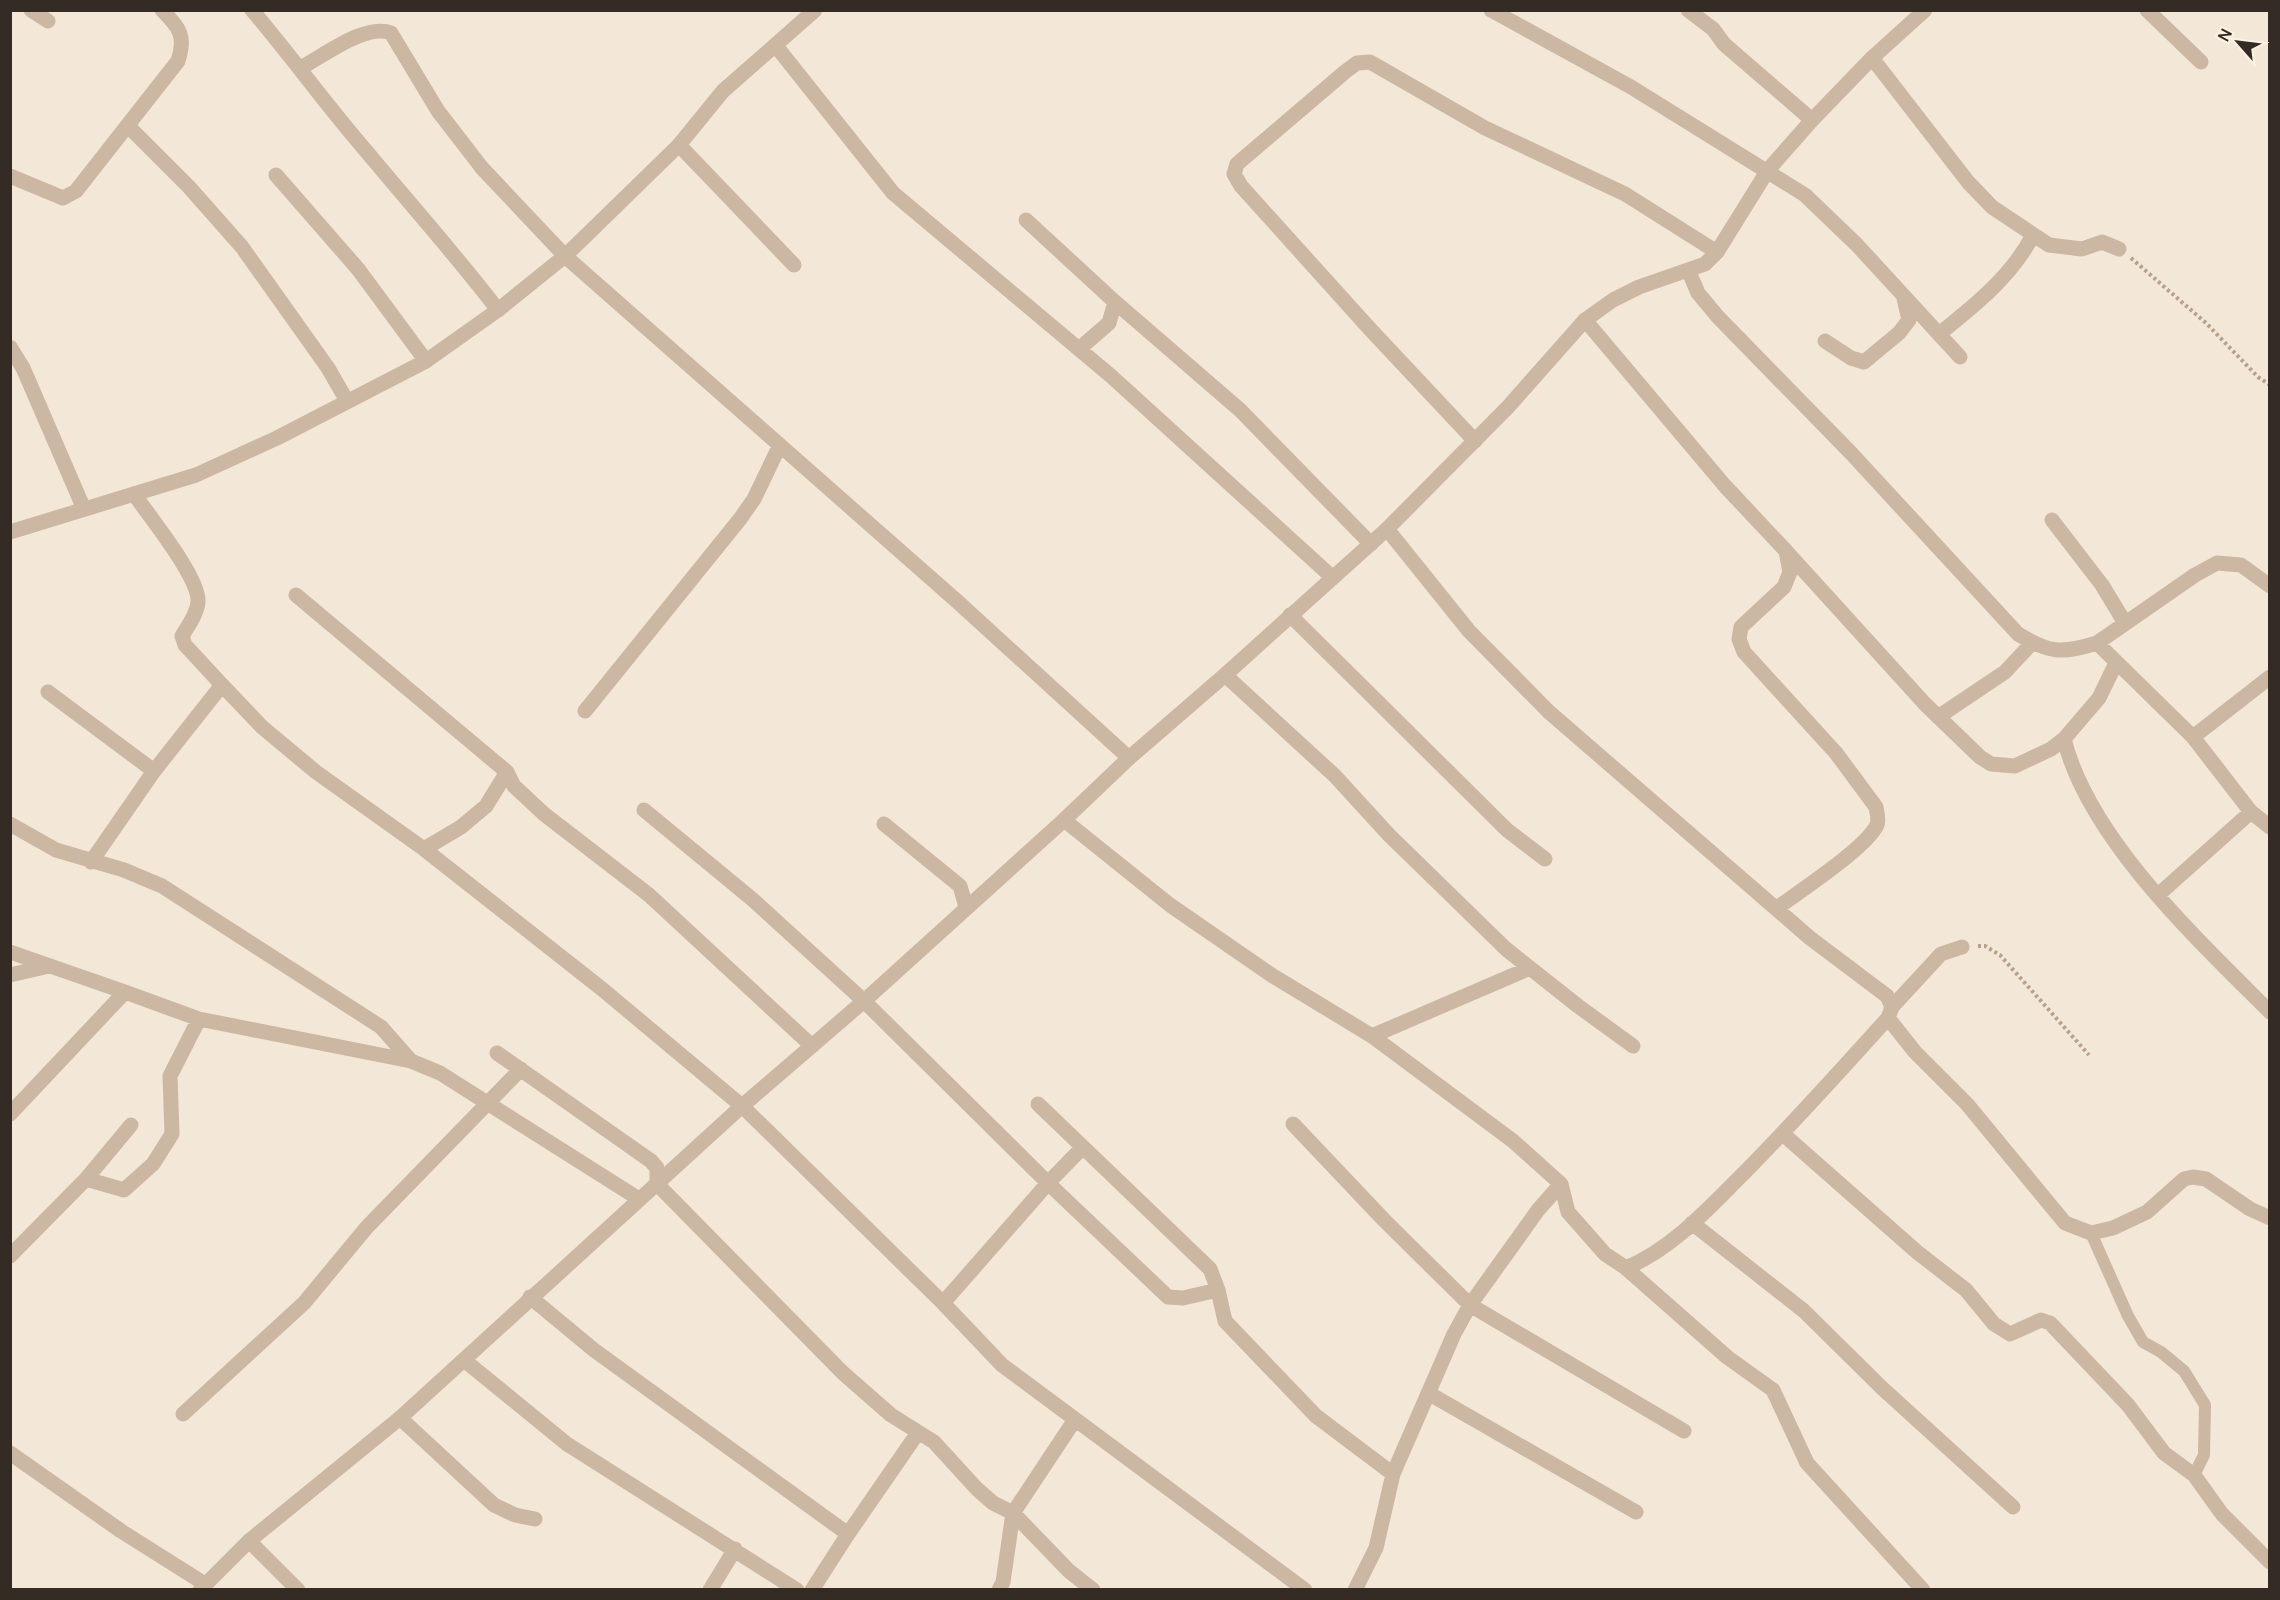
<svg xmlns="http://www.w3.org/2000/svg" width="2280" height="1600" viewBox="0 0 2280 1600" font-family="Manrope,sans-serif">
  <rect width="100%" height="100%" fill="#f3e7d7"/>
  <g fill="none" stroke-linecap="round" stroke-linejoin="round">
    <path stroke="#b7a18c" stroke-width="4" stroke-dasharray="3 3" stroke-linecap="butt" d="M2131 258 2206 323 2258 377 2270 385
      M1978 946H1985L2000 955 2089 1055"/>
    <path stroke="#ccb7a2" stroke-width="12" d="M2091 1233 2128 1316 2143 1342 2161 1352 2184 1371 2205 1405 2204 1455 2194 1475"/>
    <path stroke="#ccb7a2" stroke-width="15" d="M31 10 48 21
      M252 10C292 57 327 106 367 152 411 205 455 254 498 310
      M1491 10 1631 87 1805 195 1857 245 1960 357
      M1688 10 1713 29 1724 44 1812 120
      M2147 10 2201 62
      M776 46 893 193 1111 376 1332 577
      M1872 58 1968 182 1992 207 2049 245 2082 249 2102 242 2119 249
      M302 67C325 55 366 23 391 33L438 111 482 168 565 256 959 603 1129 758
      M128 126 189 187 242 247 328 368 347 401
      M679 145 794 265
      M276 175 358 269 426 361
      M10 176 63 198 76 191 178 61C186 36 180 28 162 10
      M1026 220 1115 302 1240 410 1371 544
      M1689 272 1698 293 1718 317 1850 452 2018 634C2049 653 2062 654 2097 643L2193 737 2251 812 2270 827
      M1585 320 1725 486 1786 551 1790 572 1784 587 1741 627 1739 639 1744 652 1836 753 1876 807C1877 813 1879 819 1877 825 1866 848 1800 891 1777 908
      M1939 334C1974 306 2012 276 2033 235
      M1825 341 1851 358 1864 362 1899 333 1909 320 1904 298
      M10 347 23 368 84 509
      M1079 349 1109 323 1115 302
      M1475 441 1369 328 1241 186 1234 174 1237 164 1346 71 1357 63 1370 62 1485 128 1625 194 1717 252
      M2052 520 2102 585 2125 623
      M1786 551 1925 704 1980 757 1991 764 2015 766 2051 749 2064 739 2099 698 2116 663
      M296 595 507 772 486 806 461 827 424 849
      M1290 615 1507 830 1545 859
      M2097 643 2195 575 2217 563 2241 565 2270 586
      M1225 675 1335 776 1389 835 1506 949 1578 1006 1633 1046
      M222 685 262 727 316 772 424 849 602 989 742 1106 943 1303 1002 1365 1305 1590
      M48 692 154 771
      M585 711 740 519 754 499 779 447
      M1938 717 2005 672 2032 643
      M2193 737 2270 677
      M2064 739C2089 839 2198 940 2270 1012
      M507 772 514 786 544 814 649 895 812 1046
      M644 810 752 899 864 1001 1048 1183 1168 1297 1183 1298 1218 1290
      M1064 820 1170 905 1273 976 1372 1036 1513 1141 1561 1184
      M10 824 56 850 124 870 162 886 381 1027 411 1061
      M884 824 960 886 966 907
      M91 862 154 771 222 685 185 645 182 636C188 626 197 614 198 602 200 578 149 516 134 494
      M2158 895 2251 812
      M10 952 125 992 10 1114
      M10 975 49 966
      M125 992 199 1019 411 1061 440 1073 639 1199
      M1892 1007 1941 954 1962 947
      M1888 1018 1915 1052 1967 1104 2065 1223 2091 1233 2113 1228 2147 1212 2184 1179 2193 1177 2206 1179 2250 1209 2270 1218
      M1372 1036 1530 968
      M497 1053 651 1161 657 1168V1184L843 1373 891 1415 934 1442 977 1489 993 1503 1013 1513 1069 1571 1093 1590
      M1038 1104 1210 1269 1218 1290 1225 1321 1316 1416 1393 1474
      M1293 1124 1384 1220 1470 1305 1684 1431
      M1783 1134 1917 1252 1966 1290 1994 1324 2010 1334 2041 1320 2050 1323 2128 1405 2164 1453 2194 1475 2222 1514 2270 1562
      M86 1179 124 1190 153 1164 172 1134 170 1076 199 1019
      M1692 1223 1804 1311 1882 1388 2013 1507
      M10 1256 86 1179 131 1125
      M1626 1268 1727 1357 1773 1390 1807 1463 1923 1590
      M530 1297 594 1350 848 1534 917 1434
      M943 1303 1048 1183 1083 1147
      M464 1360 567 1444 797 1590
      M1428 1393 1636 1512
      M183 1414 304 1303 367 1227 521 1069
      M400 1418 494 1505 515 1515 535 1519
      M10 1453 121 1531 205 1584
      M249 1541 298 1590
      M710 1590 735 1549
      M812 1590 848 1534
      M999 1590 1003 1582 1013 1513 1074 1421
      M1355 1590 1376 1548 1393 1474 1454 1334 1470 1305 1538 1210 1561 1184 1568 1212 1605 1254 1626 1268C1671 1249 1705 1212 1739 1178 1791 1126 1839 1072 1888 1018L1892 1007 1887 996 1810 938 1549 712 1469 631 1387 529"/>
    <path stroke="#ccb7a2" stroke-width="15" d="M10 532 196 475 277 438 426 361 498 310 565 256 679 145 723 91 815 10
      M200 1590 249 1541 400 1418 742 1106 864 1001 1064 820 1129 758 1225 675 1387 529 1508 407 1585 320 1613 300 1639 287 1705 264 1717 252 1768 170 1812 120 1872 58 1925 10"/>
  </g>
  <rect width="2280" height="1600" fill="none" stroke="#352b25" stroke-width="24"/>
  <g transform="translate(2238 42) rotate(298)" stroke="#faf1e3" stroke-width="4.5" paint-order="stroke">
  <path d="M0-4.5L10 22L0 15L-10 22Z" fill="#352b25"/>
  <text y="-9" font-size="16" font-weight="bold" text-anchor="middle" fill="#352b25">N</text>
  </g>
</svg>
